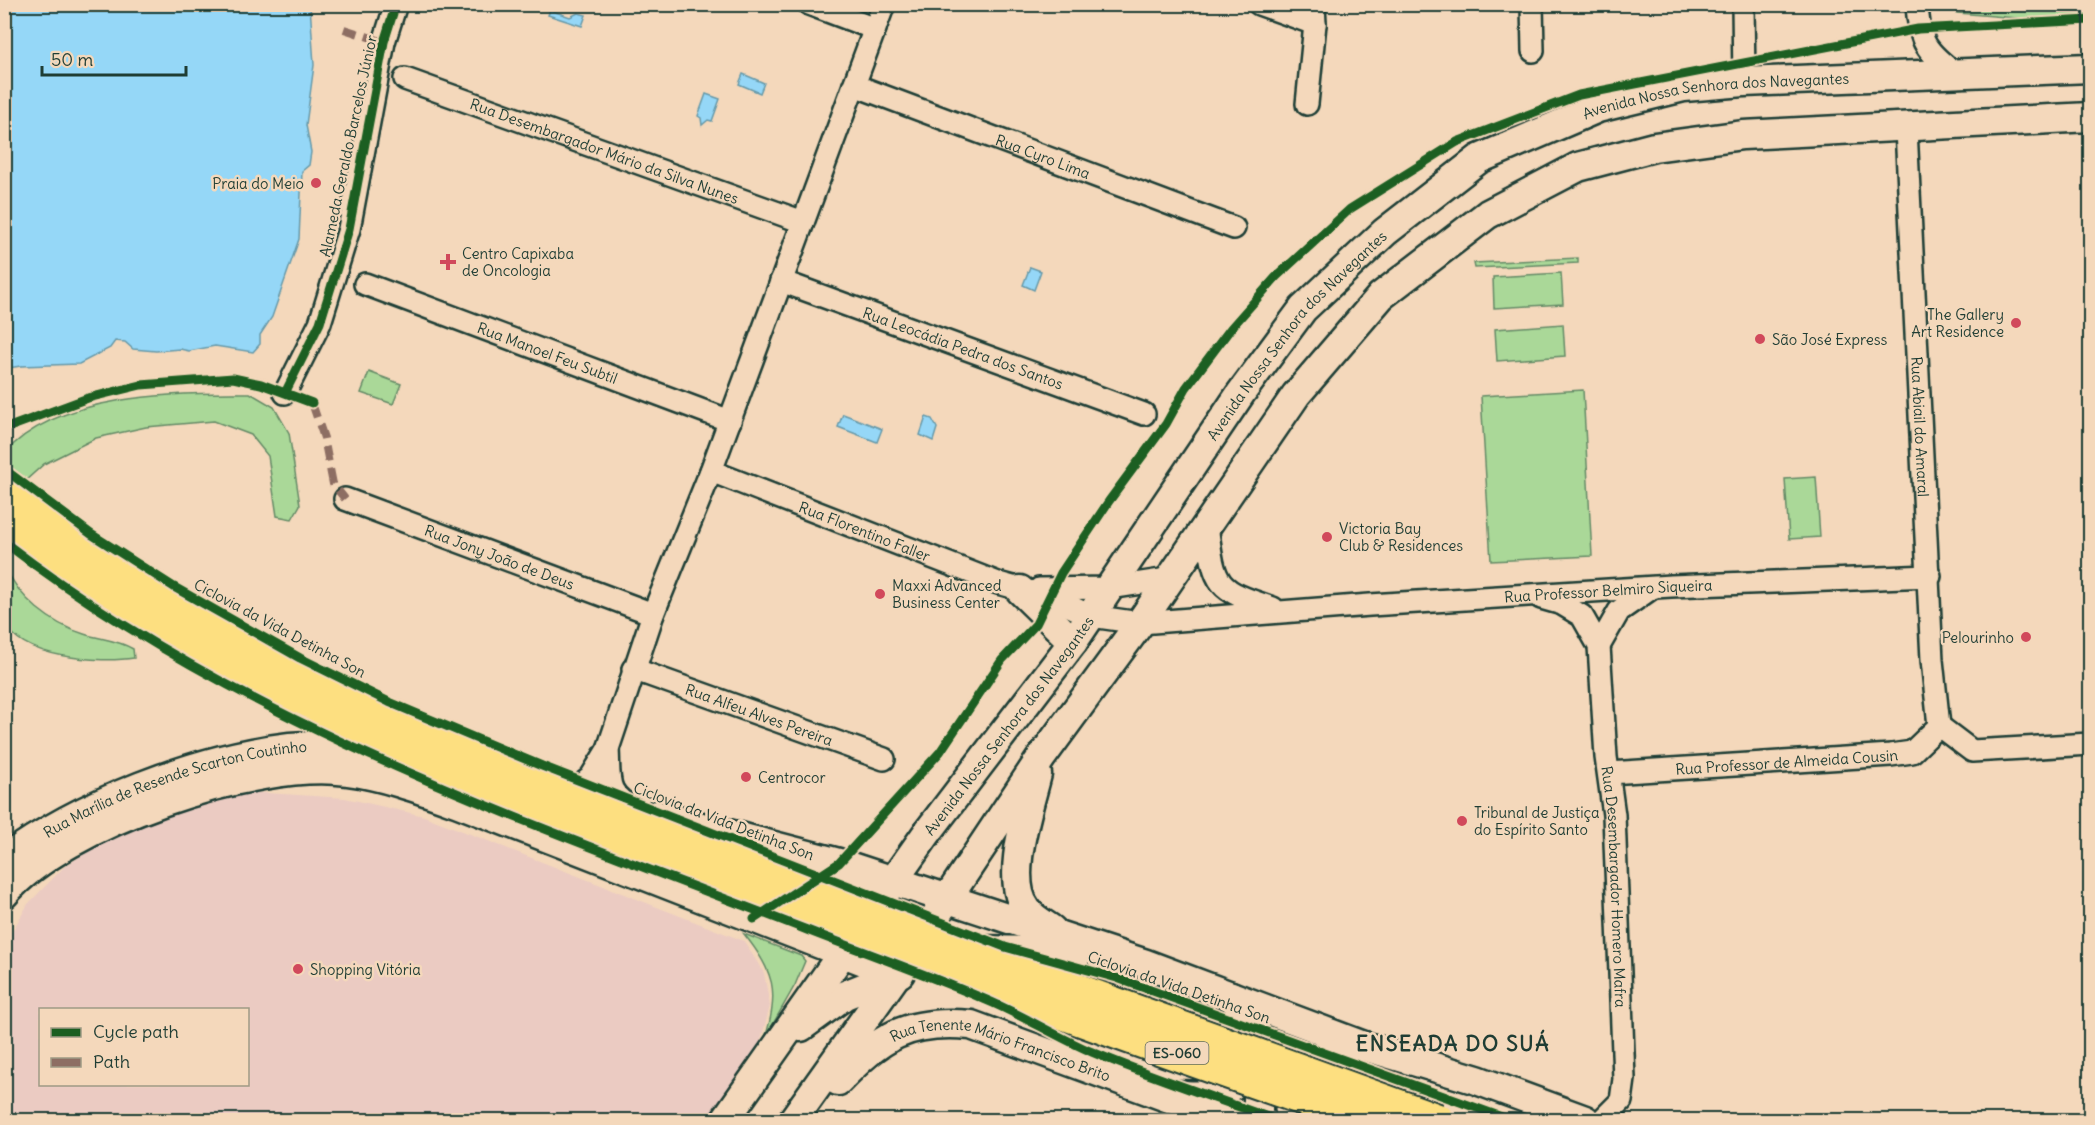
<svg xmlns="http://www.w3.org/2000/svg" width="2095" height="1125" viewBox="0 0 2095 1125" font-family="Delius,sans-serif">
  <rect width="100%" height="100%" fill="#f4d8bb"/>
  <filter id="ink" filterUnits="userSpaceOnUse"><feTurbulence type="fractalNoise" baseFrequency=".0167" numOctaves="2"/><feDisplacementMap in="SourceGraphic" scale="12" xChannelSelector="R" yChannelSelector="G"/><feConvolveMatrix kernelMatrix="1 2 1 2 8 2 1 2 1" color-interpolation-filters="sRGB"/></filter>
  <g filter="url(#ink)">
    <path fill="#ebcbc2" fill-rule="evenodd" d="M237 791 345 798 424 816 744 941 764 973 770 1006 759 1047 708 1120H5V944L28 904 64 867 96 846 187 806ZM40 1010H248V1084H40Z"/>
    <path fill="#aad898" stroke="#648a66" stroke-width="1.5" d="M1945 5H2090V24L1958 13 1945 10Z
      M1578 258V263L1475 268 1474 263Z
      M1561 273 1563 304 1494 308 1493 277Z
      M1563 324 1565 356 1497 361 1495 329Z
      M369 372 401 384 393 404 361 393Z
      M1583 390 1592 556 1491 561 1481 396Z
      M250 393 274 407 289 433 300 505 292 519 277 516 268 456 251 435 214 421 146 427 96 438 44 464 24 482 5 522V453C56 394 177 392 250 393Z
      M1816 477 1820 537 1789 539 1785 479Z
      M5 566C18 598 51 624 84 634 100 639 119 640 133 649L134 658C101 663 20 659 5 622 1 611 4 580 5 566Z
      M744 934 801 956 805 961 795 985 765 1038C780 992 774 971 744 934Z"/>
    <path fill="#95d7f7" stroke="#6699a9" stroke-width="1.5" d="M5 4 310 5 314 65 306 125 311 152 309 165 302 171 299 239 272 317 260 335V344L253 352 215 346 189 351 180 349 156 351 133 349 125 342 115 341 110 348 79 364 21 366 8 368 5 371Z
      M550 10 570 17 578 13 586 15 582 26 548 15Z
      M743 74 764 83 760 93 739 84Z
      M706 94 720 99 712 121 708 120 702 125 701 118 698 116Z
      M1030 267 1041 271 1034 290 1023 285Z
      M843 414 882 429 877 442 838 427Z
      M926 417 932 419 937 428 933 441 920 435Z"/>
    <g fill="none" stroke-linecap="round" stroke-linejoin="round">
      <defs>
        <g id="street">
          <path d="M809 4 875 29"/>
          <path d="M1259 4 1315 24"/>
          <path d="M1532 4 1533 51"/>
          <path d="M1743 4 1744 82"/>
          <path d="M1917 4C1919 43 1926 51 1956 74"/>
          <path id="s1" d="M405 79 803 222"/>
          <path id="s2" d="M854 85 1234 228"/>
          <path d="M1307 104 1315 24 1314 4"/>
          <path id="s3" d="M1906 129 1932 660 1939 726"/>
          <path id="s4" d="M781 281 1144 414"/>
          <path id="s5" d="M365 284 730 421"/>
          <path d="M285 393 320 323 349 229 384 42 396 4"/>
          <path id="s6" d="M711 471 998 583 1050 597 1091 616 1140 623 1370 605 1671 586 1930 576"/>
          <path id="s7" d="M345 499 653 614"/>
          <path d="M1207 525C1215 586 1214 589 1273 608"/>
          <path d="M1039 589 1109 588 1168 579"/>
          <path id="s8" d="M1541 598 1562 604 1582 616 1599 646 1606 757 1614 815 1624 1079 1621 1101 1602 1120"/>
          <path d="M1599 646 1619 611 1652 588"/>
          <path id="s9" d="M633 669 884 759"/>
          <path d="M1939 726 1972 751 2090 744"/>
          <path d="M608 749C610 781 604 793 636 810"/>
          <path id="s10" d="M1609 773 1891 755 1912 752 1939 726"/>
          <path d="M558 788 579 787 591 777 608 749 653 614 711 471 884 4"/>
        </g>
        <g id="secondary">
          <path d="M1020 590 1073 642"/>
          <path d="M1037 774C1029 808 1003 880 1027 910 1032 918 1044 924 1052 930"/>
          <path d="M656 815 839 863 1146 964 1364 1046 1477 1080 1585 1120"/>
          <path id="s11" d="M4 860C80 804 196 758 290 747 323 744 356 747 390 751"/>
          <path d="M4 894C63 824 256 758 347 771 385 776 420 789 456 802L897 974"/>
          <path d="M975 950 1042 951 1076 956"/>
          <path d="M801 1027 845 995 900 973"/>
          <path d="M1258 1063V1120"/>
          <path id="s12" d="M838 1081C881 1037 906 1019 971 1025L1229 1120"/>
          <path d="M1175 1095C1186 1095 1198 1096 1208 1095 1242 1090 1269 1054 1252 1020 1248 1012 1237 1003 1231 996"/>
          <path id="s13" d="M725 1120 927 833 1073 642 1241 393 1303 309 1385 232 1479 159 1598 108 1684 87 1744 82 2090 68"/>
          <path d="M793 1120 897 974 1041 758 1140 623 1296 395 1381 296 1488 214 1578 167 1654 147 1743 135 2090 117"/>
          <path d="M1292 1120 1289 1106 1300 1076 1320 1057 1364 1046"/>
        </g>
      </defs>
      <use href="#street" stroke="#1f3d34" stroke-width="26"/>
      <use href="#secondary" stroke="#1f3d34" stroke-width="33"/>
      <use href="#street" stroke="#f4d8bb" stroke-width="21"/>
      <use href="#secondary" stroke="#f4d8bb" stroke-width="28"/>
      <defs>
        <path id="primary-bridge" d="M4 489 82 547 165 601 293 672 383 716 536 780 1000 962 1438 1120
          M4 523C210 684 449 776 690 869 790 908 889 948 990 986 1113 1033 1238 1076 1363 1120"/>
      </defs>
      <use href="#primary-bridge" stroke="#1f3d34" stroke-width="36" stroke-linecap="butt"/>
      <use href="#primary-bridge" stroke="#fddf80" stroke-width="32"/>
      <path stroke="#8d6e63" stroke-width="8" stroke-dasharray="15 8" stroke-linecap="butt" d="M344 29 384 42
        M312 403 324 438 333 484 345 499"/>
      <defs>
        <path id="cycleway" d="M285 393 320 323 349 229 384 42 396 4
          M4 429 88 398 141 385 233 378 261 384 312 403
          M4 469 91 534 174 587 300 658 389 702 542 766 1005 947 1117 978 1510 1120
          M4 542C242 725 530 823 807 930 866 953 926 974 984 999 1021 1014 1055 1036 1092 1052 1152 1077 1215 1098 1276 1120
          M754 919 839 863 940 752 1002 660 1036 624 1061 573 1109 501 1166 424 1186 388 1231 328 1276 277 1350 209 1457 142 1579 95 1918 29 2090 20"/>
      </defs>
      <use href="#cycleway" stroke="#f4d8bb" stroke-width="13"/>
      <use href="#cycleway" stroke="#1b5e20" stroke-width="9"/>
    </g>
  </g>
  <g fill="#d1495b" stroke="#f4d8bb" stroke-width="2">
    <circle cx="316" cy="183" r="6"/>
    <path d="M445 253h6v6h6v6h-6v6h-6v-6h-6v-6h6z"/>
    <circle cx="2016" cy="323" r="6"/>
    <circle cx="1760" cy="339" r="6"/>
    <circle cx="1327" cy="537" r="6"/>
    <circle cx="880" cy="594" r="6"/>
    <circle cx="2026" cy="637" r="6"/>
    <circle cx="746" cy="777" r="6"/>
    <circle cx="1462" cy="821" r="6"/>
    <circle cx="298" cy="969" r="6"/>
  </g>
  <g text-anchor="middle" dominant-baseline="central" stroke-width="5" stroke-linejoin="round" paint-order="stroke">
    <rect fill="#f4d8bb" stroke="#5f6c5c" stroke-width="1.5" x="1145.5" y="1042" width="63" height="22" rx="4.5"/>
    <g font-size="14" font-weight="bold" fill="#1f3d34">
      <text x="1177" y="1053">ES-060</text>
    </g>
    <g font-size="15" fill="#1f3d34" stroke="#f4d8bb">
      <text stroke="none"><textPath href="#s13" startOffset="1476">Avenida Nossa Senhora dos Navegantes</textPath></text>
      <text transform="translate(348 146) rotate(-78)">Alameda Geraldo Barcelos Júnior</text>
      <text stroke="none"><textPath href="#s1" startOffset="212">Rua Desembargador Mário da Silva Nunes</textPath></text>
      <text stroke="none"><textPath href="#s2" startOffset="202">Rua Cyro Lima</textPath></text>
      <text stroke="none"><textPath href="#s13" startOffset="972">Avenida Nossa Senhora dos Navegantes</textPath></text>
      <text stroke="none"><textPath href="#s4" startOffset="194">Rua Leocádia Pedra dos Santos</textPath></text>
      <text stroke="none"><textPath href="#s5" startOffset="195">Rua Manoel Feu Subtil</textPath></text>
      <text stroke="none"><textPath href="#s3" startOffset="298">Rua Abiail do Amaral</textPath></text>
      <text stroke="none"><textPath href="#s6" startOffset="165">Rua Florentino Faller</textPath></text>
      <text stroke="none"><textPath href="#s7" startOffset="165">Rua Jony João de Deus</textPath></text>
      <text stroke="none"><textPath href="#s6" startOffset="926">Rua Professor Belmiro Siqueira</textPath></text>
      <text transform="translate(280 628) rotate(28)">Ciclovia da Vida Detinha Son</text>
      <text stroke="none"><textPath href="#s9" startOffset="134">Rua Alfeu Alves Pereira</textPath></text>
      <text stroke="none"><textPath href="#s13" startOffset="486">Avenida Nossa Senhora dos Navegantes</textPath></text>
      <text stroke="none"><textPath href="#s10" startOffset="178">Rua Professor de Almeida Cousin</textPath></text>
      <text stroke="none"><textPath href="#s11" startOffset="188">Rua Marília de Resende Scarton Coutinho</textPath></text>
      <text transform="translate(724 821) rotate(21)">Ciclovia da Vida Detinha Son</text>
      <text stroke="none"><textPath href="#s8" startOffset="321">Rua Desembargador Homero Mafra</textPath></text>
      <text transform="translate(1179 987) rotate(19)">Ciclovia da Vida Detinha Son</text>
      <text stroke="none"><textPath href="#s12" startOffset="184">Rua Tenente Mário Francisco Brito</textPath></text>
    </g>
    <g font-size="15" fill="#1f3d34" stroke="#f4d8bb" text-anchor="start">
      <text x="304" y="183" text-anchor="end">Praia do Meio</text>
      <text x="462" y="253">Centro Capixaba<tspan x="462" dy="17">de Oncologia</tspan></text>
      <text x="2004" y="314" text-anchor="end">The Gallery<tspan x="2004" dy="17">Art Residence</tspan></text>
      <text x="1772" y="339">São José Express</text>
      <text x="1339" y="528">Victoria Bay<tspan x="1339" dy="17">Club &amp; Residences</tspan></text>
      <text x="892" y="585">Maxxi Advanced<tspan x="892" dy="17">Business Center</tspan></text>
      <text x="2014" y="637" text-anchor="end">Pelourinho</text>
      <text x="758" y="777">Centrocor</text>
      <text x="1474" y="812">Tribunal de Justiça<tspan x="1474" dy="17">do Espírito Santo</tspan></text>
      <text x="310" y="969">Shopping Vitória</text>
    </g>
    <g font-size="21" font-weight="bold" letter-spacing="1.5" fill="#1f3d34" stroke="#f4d8bb">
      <text x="1453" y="1043">ENSEADA DO SUÁ</text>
    </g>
  </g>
  <rect width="2095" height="1125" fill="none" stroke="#f4d8bb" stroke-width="24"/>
  <rect x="12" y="12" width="2071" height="1101" fill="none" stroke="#1f3d34" stroke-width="2" filter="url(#ink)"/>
  <rect x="39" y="1008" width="210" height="78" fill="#f4d8bb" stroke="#9f9a85" stroke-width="1.5"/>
  <rect x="51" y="1028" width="30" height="9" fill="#1b5e20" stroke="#9f9a85" stroke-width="1.5"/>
  <text x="93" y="1038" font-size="18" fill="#1f3d34">Cycle path</text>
  <rect x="51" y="1058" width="30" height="9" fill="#8d6e63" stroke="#9f9a85" stroke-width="1.5"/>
  <text x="93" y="1068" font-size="18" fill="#1f3d34">Path</text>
  <path d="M42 66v9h144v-9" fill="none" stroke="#1f3d34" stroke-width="3"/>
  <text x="51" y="66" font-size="18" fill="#1f3d34" stroke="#f4d8bb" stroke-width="4.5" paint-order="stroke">50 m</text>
</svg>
